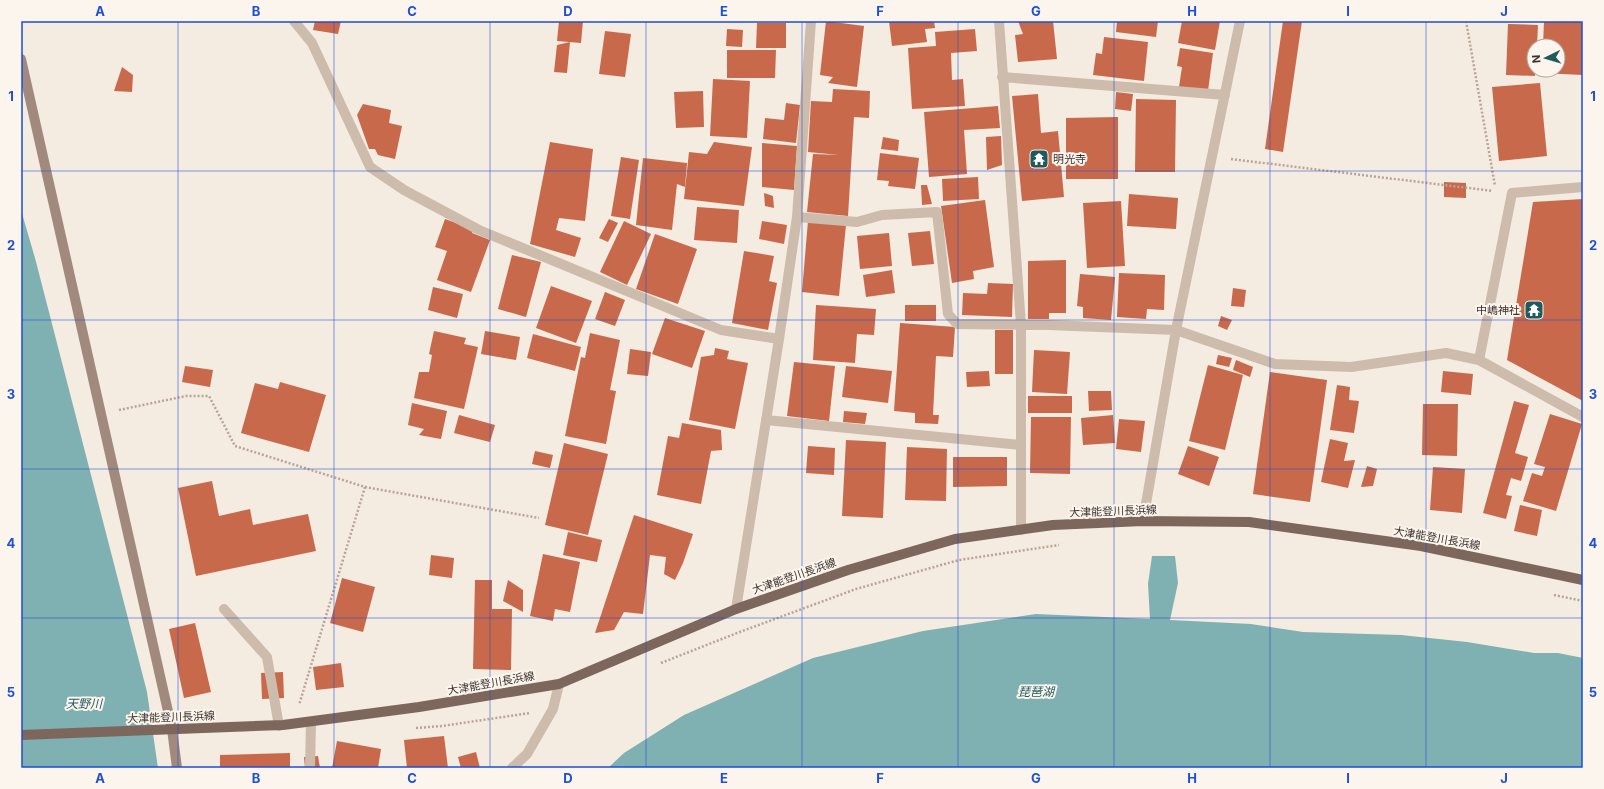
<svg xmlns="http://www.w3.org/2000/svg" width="1604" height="789" viewBox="0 0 1604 789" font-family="Inter,'Noto Sans JP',sans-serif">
  <rect width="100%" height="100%" fill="#f4ebe1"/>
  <path fill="#7fb0b2" d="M21 210 35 258 147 692 158 768H21Z
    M1152 556H1175L1178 583 1170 620 1251 624 1303 632 1401 635 1467 642 1534 653H1558L1583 658V768H608L624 753 684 715 813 658 923 631 1036 614 1150 619 1148 584Z"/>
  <path fill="#c8694b" d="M315 21H341L338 34 313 30Z
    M559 21H583L581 43 557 41Z
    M826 21 864 26 857 87 828 83 833 77 820 75Z
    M889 21H934L935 28 925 29 927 42 892 46Z
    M1018 21H1053L1057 59 1018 62 1015 35 1023 34Z
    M1117 21H1158L1156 37 1116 32Z
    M1182 21H1220L1215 50 1178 43Z
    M1283 21H1302L1283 152 1265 149Z
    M1544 21H1583V75L1541 73 1542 70H1558V46H1543Z
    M757 23H786V48H756Z
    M1508 24 1538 25 1537 46H1534L1535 76 1506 75Z
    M727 29 743 30 742 47 726 46Z
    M975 29 977 51 951 53 952 80 963 79 965 106 912 109 908 48 936 46 935 32Z
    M605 31 631 34 625 77 599 74Z
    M1104 37 1148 42 1144 81 1093 75 1096 53 1102 54Z
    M570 42 567 73 554 72 557 45Z
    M1180 48 1213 53 1208 91 1179 87 1182 67 1177 66Z
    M727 50H776L775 78H727Z
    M122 67 133 75 132 92 114 91Z
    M713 79 750 81 747 138 710 136Z
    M1540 83 1547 156 1499 161 1492 87Z
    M833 89 870 91 869 118 854 117 848 216 807 212 813 154 839 155 808 152 811 101 832 102Z
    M703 91 704 127 676 128 674 92Z
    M1116 92 1133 94 1131 111 1115 109Z
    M1038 94 1041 133 1058 131 1064 197 1022 201 1012 96Z
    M1136 99 1176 100 1175 172H1135Z
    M786 103 800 105 796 143 763 139 765 118 784 120Z
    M363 104 391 110 389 123 402 126 395 159 378 155 375 149H369L357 115Z
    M998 106 1000 128 964 130 967 174 929 177 924 112Z
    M1118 117V179H1066V118Z
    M1001 136 1002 165 987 170 986 137Z
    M883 137 899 140 898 151 881 149Z
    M550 142 593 149 585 221 559 218 556 230 581 238 575 257 530 244Z
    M714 142 752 147 744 206 684 199 689 152 707 154Z
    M762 143 797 146 794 190 762 187Z
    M880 153 919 158 915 189 888 186 889 181 877 180Z
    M621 157 639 160 630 219 611 216Z
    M643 158 687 163 685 187 677 184 672 230 636 225Z
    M978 177 979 199 943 201 942 179Z
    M1444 182 1466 183V198L1444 197Z
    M921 185H927L932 204 922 205Z
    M764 193 773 196 774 208 765 206Z
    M1129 194 1178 198 1176 229 1127 226Z
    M1583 199V401L1507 360 1533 202Z
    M985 200 994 267 973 271 974 279 952 283 941 206Z
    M1121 201 1125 266 1087 268 1083 203Z
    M697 207 739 210 737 243 694 240Z
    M445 219 473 229 472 233 490 240 471 292 437 280 447 251 435 247Z
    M609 219 618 223 608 242 599 238Z
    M624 221 651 234 627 285 600 272Z
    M762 221 787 225 784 244 759 239Z
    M808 221 846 225 839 296 802 292Z
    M930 231 934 264 912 266 908 233Z
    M889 233 892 266 860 269 857 236Z
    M655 234 697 249 678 304 636 289Z
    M744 251 774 256 769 281 777 283 768 330 732 323Z
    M512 255 541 262 526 317 498 309Z
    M1066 260V313H1049V319H1028V261Z
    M892 270 895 293 866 297 863 275Z
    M1119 273 1165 275 1164 310 1147 309 1146 319 1117 317Z
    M1080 274 1115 277 1111 320 1083 318V307L1077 306Z
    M988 283 1013 284 1012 317 962 315 963 293 987 294Z
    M551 286 592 301 576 343 536 328Z
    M433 287 463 294 457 318 428 310Z
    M1233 288 1246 290 1244 307 1231 306Z
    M605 292 625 300 615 326 595 319Z
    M816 305 876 309 874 335 857 334 855 363 813 360Z
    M905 305H936V321H905Z
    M1221 316 1232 320 1227 330 1218 326Z
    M665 318 705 331 692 368 652 354Z
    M900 323 955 327 953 357 936 356 933 415H939L938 424 915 423V413L894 411Z
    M995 330H1013V374H995Z
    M434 331 466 338 464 344 478 347 464 409 414 398 419 372H429L432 355 429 354Z
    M485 331 520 337 516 360 481 354Z
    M590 333 620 340 610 390 616 391 606 444 565 436 581 357 585 358Z
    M533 334 581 347 575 371 527 358Z
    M715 348 729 351 727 359 748 363 735 429 689 420 701 357 714 355Z
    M630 349 651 352 648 376 627 374Z
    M1034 350 1070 352 1067 394 1032 392Z
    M1218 355 1232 358 1229 367 1216 364Z
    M1236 360 1253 367 1250 377 1233 370Z
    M794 362 835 366 829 421 787 416Z
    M1208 365 1243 375 1225 450 1189 441Z
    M185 366 213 370 210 387 182 382Z
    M846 366 892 371 888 403 842 397Z
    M989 371 990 386 967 387 966 372Z
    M1443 371 1473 374 1471 395 1441 392Z
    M1270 372 1327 380 1310 502 1253 494Z
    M280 382 326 395 309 452 241 433 255 383 278 389Z
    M1337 385 1350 387 1349 400 1359 401 1354 433 1330 430Z
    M1088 391H1111L1112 410 1089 411Z
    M1028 396H1072V413H1028Z
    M1514 401 1529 405 1515 453 1528 457 1521 481 1511 478 1506 495 1512 496 1506 519 1483 513Z
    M412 403 447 411 441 439 419 435 424 429 408 425Z
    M1423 404H1458L1457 456 1422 455Z
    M844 411 867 413 865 424 843 422Z
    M1550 414 1582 424 1556 511 1523 501 1532 473 1542 476 1545 467 1534 464Z
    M459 415 495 425 490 442 454 433Z
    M1113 415 1115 443 1083 445 1081 418Z
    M1031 417H1071L1070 474 1030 473Z
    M1119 419 1145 421 1141 452 1116 449Z
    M682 423 721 430 722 450 711 451 701 504 657 495 668 436 679 438Z
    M1330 439 1348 443 1344 461 1355 460 1348 488 1321 482Z
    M846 440 886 442 883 518 842 516Z
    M564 443 608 454 588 535 545 525Z
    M808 446 835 448 834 475 806 473Z
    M1188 446 1219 457 1209 486 1178 474Z
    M907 447 947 449 946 501 905 500Z
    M535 451 553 455 550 468 532 464Z
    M953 457H1007V486L953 487Z
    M1367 466 1377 469 1373 486 1361 487Z
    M1433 467 1465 469 1462 513 1430 510Z
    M212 481 219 516 250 509 253 525 308 514 316 551 196 576 178 488Z
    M1520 505 1542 510 1537 536 1514 531Z
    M634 515 693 534 683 563 675 580 664 574 666 557 650 555 643 614 624 612 614 630 595 633Z
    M568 532 602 540 597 562 563 555Z
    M543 554 580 562 570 612 555 609 553 621 530 616Z
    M431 555 454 558 452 578 429 575Z
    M342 578 375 587 363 632 330 623Z
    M475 580H492V609H512L511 670 473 669Z
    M508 580 523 590V612L503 601Z
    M195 623 211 692 184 698 169 629Z
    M341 663 344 687 316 690 313 667Z
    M283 672 284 698 262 699 261 673Z
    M444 736 448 768H407L404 740Z
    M337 741 381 749 378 768H332Z
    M476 752 480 768H461L458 757Z
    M290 753V768H220V755Z
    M318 756 320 768H305L304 757Z"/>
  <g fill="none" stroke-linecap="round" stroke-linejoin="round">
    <path stroke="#b9a596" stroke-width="2.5" stroke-dasharray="2 2" stroke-linecap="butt" d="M1466 21 1495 186
      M1231 159 1493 191
      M119 410 186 396H209L235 446 365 487 299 705
      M365 487 539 518
      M1554 595 1583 601
      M661 663 737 633 856 589 959 560 1059 545
      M416 728 442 726 530 713"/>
    <path stroke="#cdbbac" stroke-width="10" d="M294 21 312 43 370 167 404 190 479 230 721 330 779 339 797 217 857 222 882 215 937 212 948 314 957 324 1048 325 1176 330 1275 364 1351 367 1446 353 1479 360 1583 417
      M999 21 1021 325V530
      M1002 77 1225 95
      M797 217 811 21
      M1479 360 1512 193 1583 187
      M766 420 1021 445
      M1143 521 1176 330 1240 21
      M224 609 267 657 279 726
      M736 609 779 339
      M310 768 311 722
      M512 768 527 754 553 709 559 684"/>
    <path stroke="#a18a7d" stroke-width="10" d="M21 59 172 729 177 768"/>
    <path stroke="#7d675c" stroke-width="10" d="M21 735 283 725 419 707 559 684 736 609 848 570 955 539 1053 525 1143 521 1249 522 1421 546 1583 580"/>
  </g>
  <path fill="none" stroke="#1d4ed8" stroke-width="1" stroke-opacity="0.55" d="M178 21V768M334 21V768M490 21V768M646 21V768M802 21V768M958 21V768M1114 21V768M1270 21V768M1426 21V768M21 171H1583M21 320H1583M21 469H1583M21 618H1583"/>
  <defs>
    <symbol id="temple-square" viewBox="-11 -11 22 22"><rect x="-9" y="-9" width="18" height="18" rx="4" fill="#1f5a5e" stroke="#fbf5ee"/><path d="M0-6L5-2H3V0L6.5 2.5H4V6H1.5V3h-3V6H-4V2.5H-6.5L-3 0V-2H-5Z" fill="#fff"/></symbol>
  </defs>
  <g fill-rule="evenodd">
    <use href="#temple-square" x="1028" y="148" width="22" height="22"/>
    <use href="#temple-square" x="1523" y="299" width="22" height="22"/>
  </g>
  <g text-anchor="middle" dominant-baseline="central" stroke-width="4" stroke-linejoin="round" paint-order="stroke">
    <g font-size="11" fill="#3b302b" stroke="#fbf5ee" text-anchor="start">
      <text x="1053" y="159">明光寺</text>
      <text x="1520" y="310" text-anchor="end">中嶋神社</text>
    </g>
    <g font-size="11" fill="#3b302b" stroke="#fbf5ee">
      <text transform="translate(1113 511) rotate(-2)">大津能登川長浜線</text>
      <text transform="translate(1437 538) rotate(10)">大津能登川長浜線</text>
      <text transform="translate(794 576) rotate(-19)">大津能登川長浜線</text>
      <text transform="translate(491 683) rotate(-10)">大津能登川長浜線</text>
      <text transform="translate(171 717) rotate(-2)">大津能登川長浜線</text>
    </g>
    <g font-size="12" font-style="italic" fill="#1f5a5e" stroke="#fbf5ee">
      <text x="1036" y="691">琵琶湖</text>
      <text x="84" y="703">天野川</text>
    </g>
  </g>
  <rect width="1604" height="789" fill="none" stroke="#fbf5ee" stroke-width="44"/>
  <g transform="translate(1546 58) rotate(265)"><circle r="19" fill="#fbf5ee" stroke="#aea6a0"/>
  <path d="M0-3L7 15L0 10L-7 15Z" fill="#1f5a5e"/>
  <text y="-6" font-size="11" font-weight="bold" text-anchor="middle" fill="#3b302b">N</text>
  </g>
  <rect x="22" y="22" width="1560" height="745" fill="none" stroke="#1d4ed8" stroke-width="1.5"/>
  <g font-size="13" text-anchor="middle" font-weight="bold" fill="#1d4ed8">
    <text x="100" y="16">A</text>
    <text x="256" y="16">B</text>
    <text x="412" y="16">C</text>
    <text x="568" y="16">D</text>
    <text x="724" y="16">E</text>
    <text x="880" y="16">F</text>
    <text x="1036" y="16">G</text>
    <text x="1192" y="16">H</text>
    <text x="1348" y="16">I</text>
    <text x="1504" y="16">J</text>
    <text x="11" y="101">1</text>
    <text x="1593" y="101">1</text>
    <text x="11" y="250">2</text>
    <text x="1593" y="250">2</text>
    <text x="11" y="399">3</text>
    <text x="1593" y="399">3</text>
    <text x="11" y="548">4</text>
    <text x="1593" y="548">4</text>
    <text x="11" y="697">5</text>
    <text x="1593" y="697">5</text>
    <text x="100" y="783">A</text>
    <text x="256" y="783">B</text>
    <text x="412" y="783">C</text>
    <text x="568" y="783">D</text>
    <text x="724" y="783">E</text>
    <text x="880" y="783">F</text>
    <text x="1036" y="783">G</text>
    <text x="1192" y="783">H</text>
    <text x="1348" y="783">I</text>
    <text x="1504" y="783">J</text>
  </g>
</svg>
